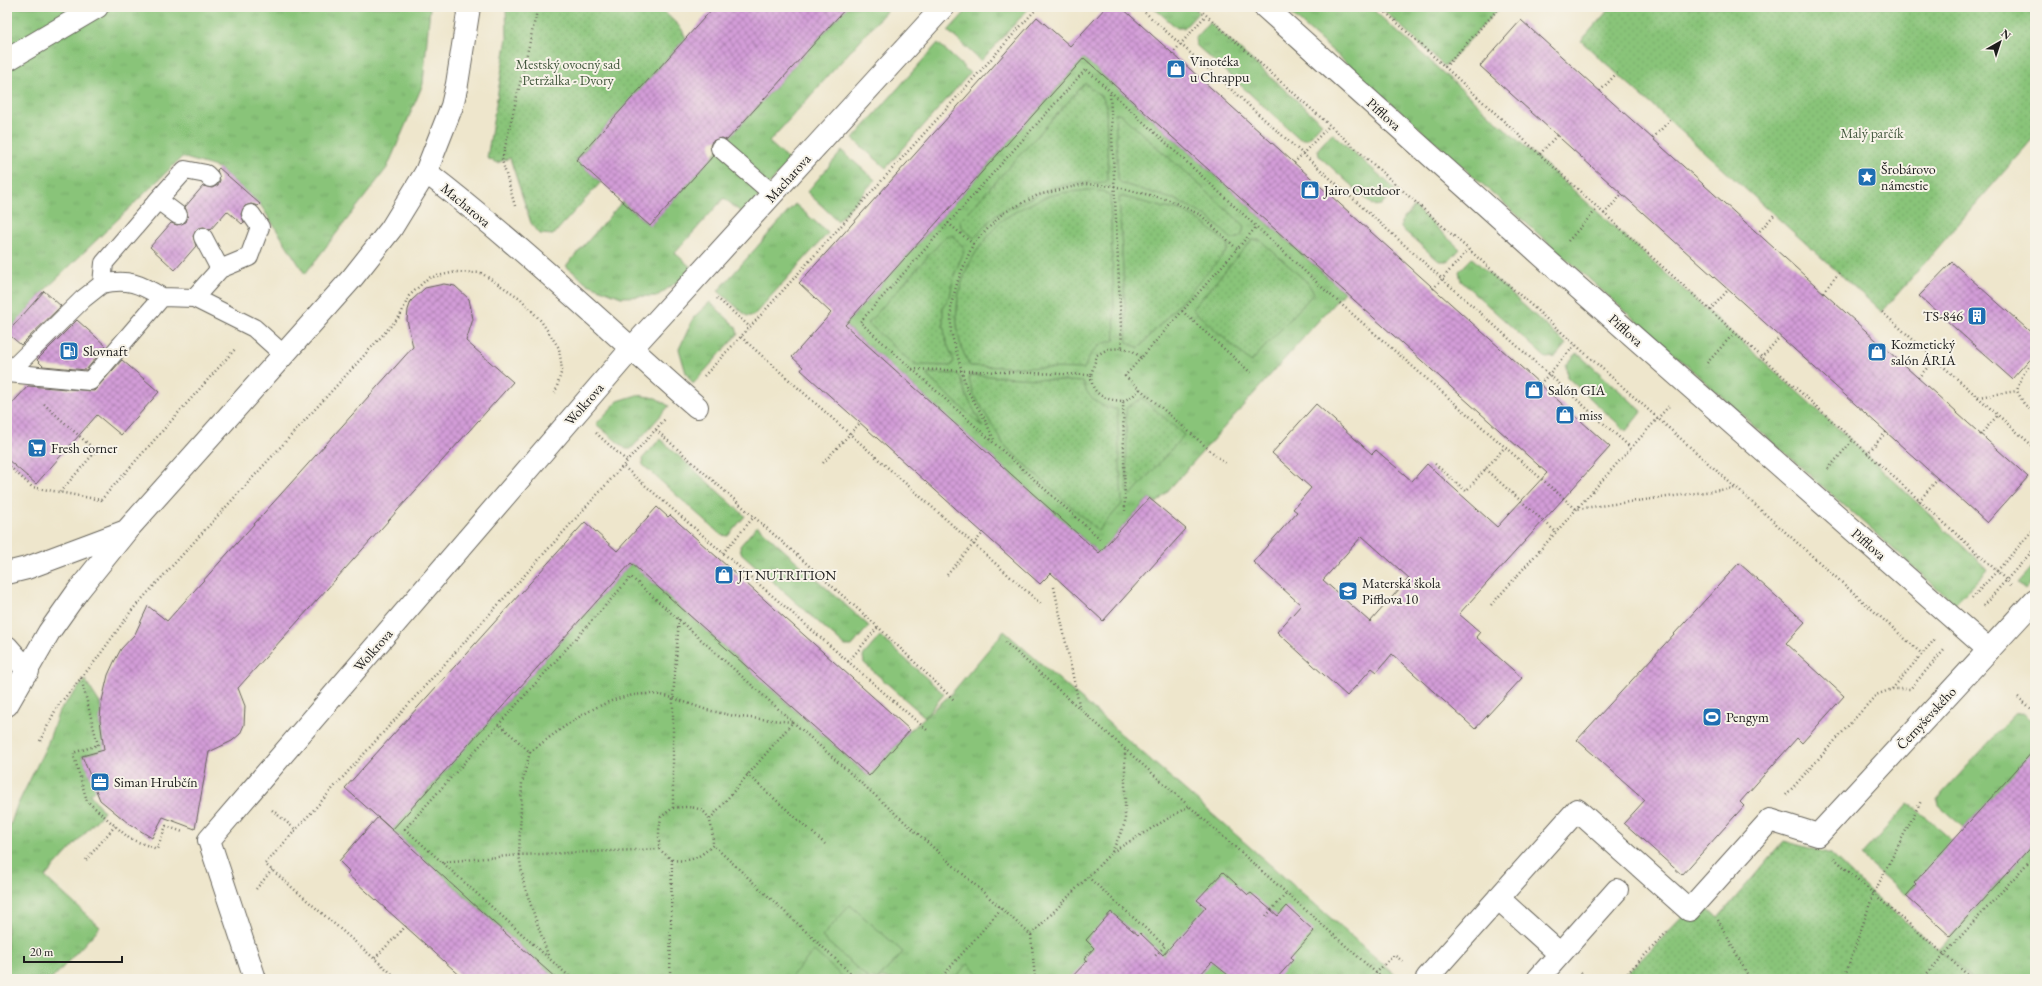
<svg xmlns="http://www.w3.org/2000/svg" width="2042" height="986" viewBox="0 0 2042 986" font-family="'EB Garamond',serif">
  <defs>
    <pattern id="grass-tufts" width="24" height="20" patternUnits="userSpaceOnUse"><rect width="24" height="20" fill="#89c479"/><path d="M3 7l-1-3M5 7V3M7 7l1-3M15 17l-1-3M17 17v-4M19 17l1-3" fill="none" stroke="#76a868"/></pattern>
    <pattern id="park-dots" width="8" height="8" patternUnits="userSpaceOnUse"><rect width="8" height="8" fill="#89c479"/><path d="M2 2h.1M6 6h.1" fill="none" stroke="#76a868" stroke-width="1.8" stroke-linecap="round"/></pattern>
    <pattern id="building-cross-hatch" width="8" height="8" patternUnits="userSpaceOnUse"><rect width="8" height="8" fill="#d39dd8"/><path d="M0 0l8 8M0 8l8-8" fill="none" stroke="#aa7fae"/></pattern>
  </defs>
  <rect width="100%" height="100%" fill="#f7f3e8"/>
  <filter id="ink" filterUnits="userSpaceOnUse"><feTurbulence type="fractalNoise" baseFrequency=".025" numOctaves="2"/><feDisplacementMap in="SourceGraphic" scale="8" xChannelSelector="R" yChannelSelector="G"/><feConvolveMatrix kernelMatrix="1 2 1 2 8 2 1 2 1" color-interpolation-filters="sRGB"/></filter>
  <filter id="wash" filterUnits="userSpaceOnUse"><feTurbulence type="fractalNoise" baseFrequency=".012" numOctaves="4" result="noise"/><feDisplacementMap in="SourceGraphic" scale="16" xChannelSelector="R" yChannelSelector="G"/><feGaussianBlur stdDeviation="0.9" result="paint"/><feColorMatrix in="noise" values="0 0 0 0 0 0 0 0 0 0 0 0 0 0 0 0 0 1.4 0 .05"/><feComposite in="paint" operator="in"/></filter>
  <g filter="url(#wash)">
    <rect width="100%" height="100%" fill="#eee6cc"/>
    <path fill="url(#grass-tufts)" stroke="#52704a" d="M7 7H430L423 84 387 168 305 274 260 204 219 168 182 157 44 291 7 333Z
      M847 7H890L769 142 790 161 743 214 724 198 675 253 694 270 657 296 621 297 588 284 566 266 622 202 650 226Z
      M970 7H1030L981 61 948 31Z
      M1153 7H1193L1199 12 1184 28H1177Z
      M1283 7H1370L1852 441 1988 570 1955 604Z
      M1380 7H1500L1445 67Z
      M1209 22 1322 123 1307 139H1300L1196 45 1195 38Z
      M938 43 970 73 886 168 853 139Z
      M1084 58 1344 292 1157 503 1149 498 1099 553 845 325Z
      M1332 133 1395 189 1381 205 1374 206 1319 156 1318 149Z
      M842 151 875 180 838 221 807 192Z
      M795 204 828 233 753 316H747L718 291Z
      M1414 207 1460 249 1449 261H1439L1401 228V222Z
      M1472 258 1566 344 1555 357 1546 358 1461 281 1459 271Z
      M710 302 736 327 738 334 693 384 686 373 679 349 694 317Z
      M1577 353 1642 411 1626 431 1567 377 1566 365Z
      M637 395 656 398 669 406 631 449H626L596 424 618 401Z
      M660 439 745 516 728 536 721 535 643 465 642 459Z
      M757 526 869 626 852 646H845L741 553 740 546Z
      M631 563 868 776 910 730 925 717 864 663 863 656 880 636 944 694 925 717 951 694 1004 631 1400 979H557L392 830Z
      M2035 564V577L2025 589 2018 583Z
      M85 680 101 705 100 720 106 749 82 756 97 789 90 794 104 812 45 877 100 927 52 979H7V835L16 808 47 745 59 711Z
      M2023 713 2035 723V749L1964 828 1938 805 1937 799 2015 714Z
      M1909 803 1953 841 1906 896 1861 856Z
      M2035 842V979H1972L1939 949Z"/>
    <path fill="url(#park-dots)" stroke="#52704a" d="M506 7H659L681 28 686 38 576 160 601 182 553 235 540 234 531 223 510 158 497 163 487 158 507 38Z
      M1611 7H2035V136L1882 312 1581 41Z
      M1085 83 1103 98 1106 107 1108 180 1103 183 1081 182 1054 187 995 215 974 238 961 227 960 221Z
      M1119 113 1244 225C1243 234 1241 239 1232 239L1208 217 1176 200 1123 184 1118 180 1115 114Z
      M1087 190 1102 191 1110 195 1115 340C1097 344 1090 352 1084 369L970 366C946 325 956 274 986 239 991 233 996 224 1002 220 1018 210 1038 198 1057 194 1066 191 1077 192 1087 190Z
      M1124 197 1165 208 1178 209 1203 223 1227 244 1228 250 1139 348 1127 342 1119 198Z
      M947 235 953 236 965 249 954 275 950 296 943 307V322L946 341 954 361 951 366 919 365 911 362 868 323Z
      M1252 240H1260L1307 282 1314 293 1251 362 1192 309Z
      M928 373 957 374 961 378 966 395 983 427 928 377Z
      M971 375 1083 382C1087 398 1101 408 1117 409L1122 504 1098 531 1004 445 973 393 969 379Z
      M1142 398 1184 435 1131 495 1127 492 1126 408Z
      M1784 841 1831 854 1873 895 1939 949 1972 979H1622L1699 900 1718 918Z
      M968 964 984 979H953Z"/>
    <path fill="#89c479" stroke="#52704a" d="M850 905 903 952 878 979H869L822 937Z
      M814 951 845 979H789Z"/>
    <g id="blocks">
      <path fill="url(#building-cross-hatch)" fill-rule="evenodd" d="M714 7H847L727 140 722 138 712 141 710 146 713 156 650 226 576 160Z
        M1106 7H1121L1610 447 1459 614 1480 632 1476 637 1522 678 1475 729 1392 654 1377 672 1372 668 1347 696 1277 632 1301 605 1253 562 1297 512 1293 509 1311 488 1272 453 1316 404 1372 454 1376 450 1412 481 1427 464 1497 527 1547 473 1084 58 845 325 1099 553 1149 498 1186 529 1103 621 1051 573 1040 584 801 370 803 367 792 357 831 313 799 283 942 124 1037 17 1070 46ZM1362 536 1409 578 1370 622 1323 580Z
        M1521 20 2028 477 1987 523 1480 66Z
        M219 168 260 204 258 206 251 204 245 206 241 214 244 222 242 224 227 211 210 230 204 227 198 228 193 236 196 246 175 270 150 247 171 223 177 225 186 222 188 216 185 207 203 186 212 188 218 185 220 180 217 170Z
        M1952 262 2035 336V353L2012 379 1919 296Z
        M444 284 455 286 469 299 473 319 466 341 513 382 238 688 245 706 244 725 240 734 232 741 209 752 195 829 163 817 152 838 128 823 100 800 82 756 104 750 100 720 101 705 108 675 114 662 121 649 135 634 148 606 167 621 413 347 407 320 408 310 411 301 425 288Z
        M44 291 61 306 21 345 7 333Z
        M77 320 106 346 86 370 43 366 37 360Z
        M122 360 159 392 121 435 97 415 36 484 7 459V409L28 386 94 391Z
        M657 507 668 517 670 515 910 730 869 776 631 563 392 830 345 788 585 522 617 551Z
        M1739 563 1805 622 1786 643 1844 696 1802 743 1797 738 1740 802 1744 806 1682 875 1624 823 1645 800 1577 740Z
        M2035 749V842L1950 936 1906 896 1916 885 1914 883Z
        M378 817 504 932 557 979H464L347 874 349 871 339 861Z
        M1223 872 1248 895 1251 893 1278 916 1287 906 1314 931 1291 957 1293 960 1276 979H1233L1212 962 1196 979H1070L1087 961 1085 958 1094 948 1086 940 1111 912 1138 935 1140 933 1163 955 1206 907 1197 900Z"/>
    </g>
  </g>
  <g filter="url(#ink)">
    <use href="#blocks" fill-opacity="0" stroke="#66635a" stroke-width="1"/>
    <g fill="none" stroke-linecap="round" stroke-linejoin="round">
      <defs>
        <path id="service" d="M720 148 773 194
          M158 200 185 170 206 174 210 178
          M220 269 249 257 260 227 251 214
          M162 297C140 284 128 278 102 284L104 263 158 200 178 215
          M194 298 220 269 203 237
          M8 373 83 299 102 284
          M7 374 8 373 90 381 162 297 194 298 254 328 284 355"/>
        <path id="minor" d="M1265 7 1549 262 1989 650
          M426 172C521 245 607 328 697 407
          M1498 898 1560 954
          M1427 978 1577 810 1689 910 1770 820 1818 835 2035 600
          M255 979 209 840 632 348 943 7
          M1538 979 1617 890"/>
        <path id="tertiary" d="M7 573 27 568 126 531
          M7 647 28 671
          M7 705 49 632 78 591 127 530 353 277 391 229 426 172 452 106 457 84 469 7"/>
        <path id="secondary" d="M7 60 97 7"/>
      </defs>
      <use href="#service" stroke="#66635a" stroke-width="20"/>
      <use href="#minor" stroke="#66635a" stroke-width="24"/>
      <use href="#tertiary" stroke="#66635a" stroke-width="24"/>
      <use href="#secondary" stroke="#66635a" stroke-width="24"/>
      <path stroke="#66635a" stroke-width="2.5" stroke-dasharray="1 3" stroke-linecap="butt" d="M1139 7 1631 448 1669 406
        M1197 7 1922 654
        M1380 7 1598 208 1997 571 1972 598
        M1172 54 1206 15
        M1445 67 1500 7
        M1600 91 1617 73
        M1653 138 1670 120
        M1540 154 1557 135
        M1294 163 1329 126
        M515 206 502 160 538 7
        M1604 214 1622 194
        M948 223 973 244 958 280 951 305V332L967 390 983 416 995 442
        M1757 234 1774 215
        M1568 241 1598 208
        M973 244 1003 213 1038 195 1085 184 1114 186 1169 200 1201 215 1237 249 1257 226
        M1433 289 1468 250
        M1823 292 1839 273
        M717 298 750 327 1038 7
        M1710 310 1728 290
        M1182 311 1251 373
        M1882 312 2035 448
        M741 337 1041 604
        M1122 348 1133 351 1141 358 1237 249
        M1141 358 1125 376 1227 465
        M1761 358 1780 337
        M2035 362C2024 369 2020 379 2017 391L2024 404 2035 413
        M1707 363 1734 333
        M912 369 1091 375 1097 355 1108 349 1122 348 1110 91
        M1091 375C1091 395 1105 400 1123 401L1125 511
        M704 376 750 327
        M1918 378 1935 359
        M1540 384 1575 345
        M1978 397 2017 391
        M1123 401 1133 396 1140 389
        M44 404 96 451 60 492
        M7 405 11 400
        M656 430 878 627 954 700
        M596 433 628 462
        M1980 435 1998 415
        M1867 454 1886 432
        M823 463 860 423
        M7 464 32 487 101 500 236 348
        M1435 464 1466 491 1505 447
        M624 467 927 730
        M1485 469 1556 532
        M1828 469 1852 441
        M1919 501 1938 479
        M1100 539 860 322 1086 69 1326 291 1576 509 1735 488
        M723 553 753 518
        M947 575 983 533
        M2011 585 1997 571 2035 528
        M1054 587 1080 709
        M1491 605 1631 448
        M1983 606 2035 548
        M679 619 673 698 707 710 739 717 793 722
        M1005 642 1383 979
        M848 662 878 627
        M81 678 98 745 73 753 87 801 130 839 157 849 166 826 183 832
        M1892 689 1935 639
        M2018 697 2035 712
        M40 741 57 707 96 660 132 610 400 316 409 296 428 278 456 272 481 273 520 298 541 321 559 348 562 370 555 393
        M530 752C565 726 603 694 649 694 657 694 666 696 673 698V808L661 817 659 830V849L519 855 524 885 549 958
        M747 774 825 844
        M1786 795 1876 695 1892 689H1910L1945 649
        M673 808C706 804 712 813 713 845
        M272 810 296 830
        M710 819 793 722
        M659 849 672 860 670 979
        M1112 852 1125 823V750
        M1834 858C1879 900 1927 938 1972 979
        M86 860 115 826
        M672 860C691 862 699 858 713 845L857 979
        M442 862 519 855 522 783 530 752 499 724
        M1088 877 1165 946 1155 956
        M256 889 272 870
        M1266 916 1287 893
        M1718 920 1750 979
        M1031 935 1035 979
        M375 958 406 926
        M1581 973 1587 979
        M398 979 265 864 666 418
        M572 979 405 829 631 577 1031 935 1112 852 1189 806
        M940 979 1001 909
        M1370 979 1394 955 1404 962
        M1622 979 1669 930
        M1844 979 1873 895 1921 801
        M1922 979 2035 855"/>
      <use href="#service" stroke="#fff" stroke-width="18"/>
      <use href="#minor" stroke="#fff" stroke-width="22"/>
      <use href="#tertiary" stroke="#fff" stroke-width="22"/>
      <use href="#secondary" stroke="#fff" stroke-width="22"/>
    </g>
  </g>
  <defs>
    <symbol id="shop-square" viewBox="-11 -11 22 22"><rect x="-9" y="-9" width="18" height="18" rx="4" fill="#1f6fb2" stroke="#f7f3e8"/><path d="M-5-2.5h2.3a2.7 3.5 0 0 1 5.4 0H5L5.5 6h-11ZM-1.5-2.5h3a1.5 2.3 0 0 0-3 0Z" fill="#fff"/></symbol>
    <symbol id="sight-square" viewBox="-11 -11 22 22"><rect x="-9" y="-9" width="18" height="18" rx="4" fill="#1f6fb2" stroke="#f7f3e8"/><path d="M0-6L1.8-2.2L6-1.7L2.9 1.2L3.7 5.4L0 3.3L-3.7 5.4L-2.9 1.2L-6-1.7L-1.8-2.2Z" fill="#fff"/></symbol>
    <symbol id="building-square" viewBox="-11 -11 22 22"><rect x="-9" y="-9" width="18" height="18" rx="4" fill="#1f6fb2" stroke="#f7f3e8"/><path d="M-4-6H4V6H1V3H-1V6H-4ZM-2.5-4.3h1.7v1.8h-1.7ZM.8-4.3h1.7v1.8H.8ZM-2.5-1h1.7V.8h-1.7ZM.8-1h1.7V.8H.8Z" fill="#fff"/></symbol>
    <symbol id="fuel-square" viewBox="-11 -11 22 22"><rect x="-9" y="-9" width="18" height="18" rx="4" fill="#1f6fb2" stroke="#f7f3e8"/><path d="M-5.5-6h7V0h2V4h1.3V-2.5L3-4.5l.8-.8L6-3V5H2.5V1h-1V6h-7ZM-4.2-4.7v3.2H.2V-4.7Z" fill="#fff"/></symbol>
    <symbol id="supermarket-square" viewBox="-11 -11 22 22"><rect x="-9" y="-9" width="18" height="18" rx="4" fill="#1f6fb2" stroke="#f7f3e8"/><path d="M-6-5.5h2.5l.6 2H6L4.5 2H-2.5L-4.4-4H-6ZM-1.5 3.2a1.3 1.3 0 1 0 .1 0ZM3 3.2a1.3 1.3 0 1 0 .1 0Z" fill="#fff"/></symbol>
    <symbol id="school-square" viewBox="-11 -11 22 22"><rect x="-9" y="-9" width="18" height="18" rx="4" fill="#1f6fb2" stroke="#f7f3e8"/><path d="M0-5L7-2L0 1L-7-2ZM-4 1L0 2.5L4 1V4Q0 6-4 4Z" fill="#fff"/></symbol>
    <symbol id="stadium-square" viewBox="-11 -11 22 22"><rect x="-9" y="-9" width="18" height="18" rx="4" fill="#1f6fb2" stroke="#f7f3e8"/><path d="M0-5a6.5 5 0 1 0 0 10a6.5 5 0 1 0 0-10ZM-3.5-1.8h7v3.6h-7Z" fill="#fff"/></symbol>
    <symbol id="office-square" viewBox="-11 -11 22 22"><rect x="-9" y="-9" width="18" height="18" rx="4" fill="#1f6fb2" stroke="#f7f3e8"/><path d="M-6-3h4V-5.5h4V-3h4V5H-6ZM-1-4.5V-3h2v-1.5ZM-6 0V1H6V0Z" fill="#fff"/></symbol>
  </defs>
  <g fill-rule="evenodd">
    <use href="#shop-square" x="1165" y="58" width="22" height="22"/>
    <use href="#sight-square" x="1856" y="166" width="22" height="22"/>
    <use href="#shop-square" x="1299" y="179" width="22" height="22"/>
    <use href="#building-square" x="1966" y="305" width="22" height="22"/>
    <use href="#fuel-square" x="58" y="340" width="22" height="22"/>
    <use href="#shop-square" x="1866" y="341" width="22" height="22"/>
    <use href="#shop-square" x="1523" y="379" width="22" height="22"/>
    <use href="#shop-square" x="1554" y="404" width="22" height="22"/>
    <use href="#supermarket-square" x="26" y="437" width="22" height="22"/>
    <use href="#shop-square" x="713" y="564" width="22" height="22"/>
    <use href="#school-square" x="1337" y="580" width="22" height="22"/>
    <use href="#stadium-square" x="1701" y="706" width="22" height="22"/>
    <use href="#office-square" x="89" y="771" width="22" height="22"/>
  </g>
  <g text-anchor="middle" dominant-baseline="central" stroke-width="4" stroke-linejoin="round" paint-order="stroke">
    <g font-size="14" fill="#1c1c1c" stroke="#f7f3e8" text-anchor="start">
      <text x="1190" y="61">Vinotéka<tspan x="1190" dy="16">u Chrappu</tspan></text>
      <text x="1881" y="169">Šrobárovo<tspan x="1881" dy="16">námestie</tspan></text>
      <text x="1324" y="190">Jairo Outdoor</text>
      <text x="1963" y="316" text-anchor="end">TS-846</text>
      <text x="1891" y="344">Kozmetický<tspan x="1891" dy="16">salón ÁRIA</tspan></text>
      <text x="83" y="351">Slovnaft</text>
      <text x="1548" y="390">Salón GIA</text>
      <text x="1579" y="415">miss</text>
      <text x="51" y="448">Fresh corner</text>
      <text x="738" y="575">JT NUTRITION</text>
      <text x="1362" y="583">Materská škola<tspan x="1362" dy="16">Pifflova 10</tspan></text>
      <text x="1726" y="717">Pengym</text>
      <text x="114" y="782">Siman Hrubčín</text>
    </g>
    <g font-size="14" fill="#42573d" stroke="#f7f3e8">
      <text x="568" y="64">Mestský ovocný sad<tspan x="568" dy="16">Petržalka - Dvory</tspan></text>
      <text x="1872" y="133">Malý parčík</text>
    </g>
    <g font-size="14" fill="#1c1c1c" stroke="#f7f3e8">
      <text transform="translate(1384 114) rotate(42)">Pifflova</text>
      <text transform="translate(788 178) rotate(-48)">Macharova</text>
      <text transform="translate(466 205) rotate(40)">Macharova</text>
      <text transform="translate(1626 330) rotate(42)">Pifflova</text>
      <text transform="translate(584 404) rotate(-49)">Wolkrova</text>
      <text transform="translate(1869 544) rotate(41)">Pifflova</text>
      <text transform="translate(373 650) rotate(-49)">Wolkrova</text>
      <text transform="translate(1926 718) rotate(-47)">Černyševského</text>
    </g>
  </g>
  <rect width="2042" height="986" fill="none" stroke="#f7f3e8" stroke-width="24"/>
  <g transform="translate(2000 42) rotate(39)" stroke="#f7f3e8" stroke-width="3" paint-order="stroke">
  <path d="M0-3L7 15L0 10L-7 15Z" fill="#1c1c1c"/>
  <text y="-6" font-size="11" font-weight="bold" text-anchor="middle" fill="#1c1c1c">N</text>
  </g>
  <path d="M24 956v6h98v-6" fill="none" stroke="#1c1c1c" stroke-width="2"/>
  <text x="30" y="956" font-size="12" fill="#1c1c1c" stroke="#f7f3e8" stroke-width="3" paint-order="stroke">20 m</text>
</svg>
